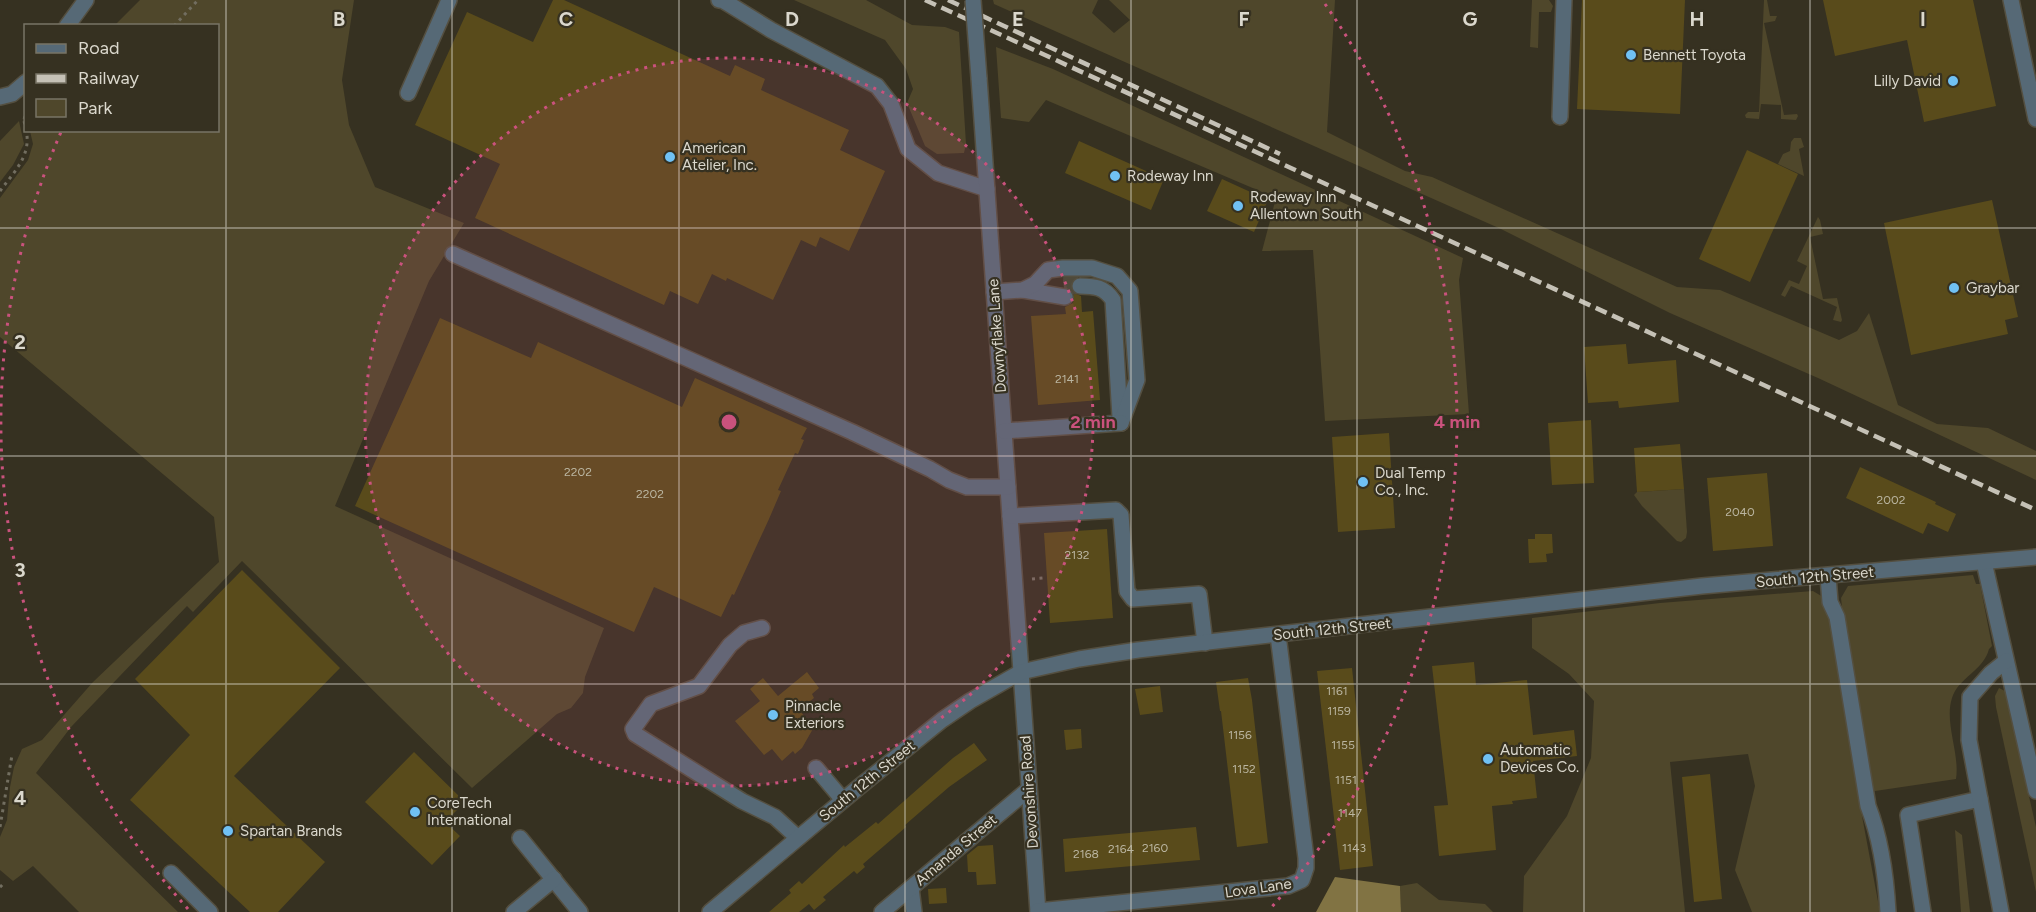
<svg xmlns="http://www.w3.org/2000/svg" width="2036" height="912" font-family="Figtree,sans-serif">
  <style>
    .green { fill: #4f472b }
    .water { fill: #817343 }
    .building { fill: #594b1b }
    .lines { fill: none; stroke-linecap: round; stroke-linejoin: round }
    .minor-tunnel { stroke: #4f4a3b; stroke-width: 15; stroke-dasharray: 15 8; stroke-linecap: butt }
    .minor-casing { stroke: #544f40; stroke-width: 18 }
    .path { stroke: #726e60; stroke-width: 3; stroke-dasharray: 3 4.5; stroke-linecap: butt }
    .minor { stroke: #566976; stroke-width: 15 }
    .rail { stroke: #c5c1b6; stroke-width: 4.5; stroke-dasharray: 12 6; stroke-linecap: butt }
    .minor-bridge-casing { stroke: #544f40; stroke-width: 18; stroke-linecap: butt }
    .minor-bridge { stroke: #566976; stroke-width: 15 }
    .grid { fill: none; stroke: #dbd8cd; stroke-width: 1.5; stroke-opacity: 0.55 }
    .ring { fill: none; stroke: #ca527d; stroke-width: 3; stroke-dasharray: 3 6 }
    .poi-dot { fill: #70c1f4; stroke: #363121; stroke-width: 2 }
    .labels { text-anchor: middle; stroke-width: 4.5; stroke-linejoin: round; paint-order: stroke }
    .number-label { font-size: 12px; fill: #bab5a0 }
    .poi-label { font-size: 15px; fill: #dbd8cd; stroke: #363121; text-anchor: start }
    .street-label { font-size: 15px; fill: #dbd8cd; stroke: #363121 }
    .grid-label { font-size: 20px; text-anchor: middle; font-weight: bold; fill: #dbd8cd; stroke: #363121; stroke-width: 4.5; stroke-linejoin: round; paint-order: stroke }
    .centre { fill: #ca527d; stroke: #363121; stroke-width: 3 }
    .ring-label { font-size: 18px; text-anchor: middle; font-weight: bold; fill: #ca527d; stroke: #363121; stroke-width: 4.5; stroke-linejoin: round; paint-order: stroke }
  </style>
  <rect width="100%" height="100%" fill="#363121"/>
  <g class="green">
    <polygon points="140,0 354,0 342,80 349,125 375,187 464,223 429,281 335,506 604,628 585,677 583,693 571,708 557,714 472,788 242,561 193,612 187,606 71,727 36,773 178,912 79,912 33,866 13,881 0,870 0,837 7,820 10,787 14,767 22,749 42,740 93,682 219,562 214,517 0,337 0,198 28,160 33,144 30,131 218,130 218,26 115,25"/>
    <polygon points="794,0 866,0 912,25 945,27 959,32 966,144 964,153 937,154 925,146 907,103 913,89 906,69 885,40"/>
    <polygon points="993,0 1098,0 1092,13 1114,33 1130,20 1109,0 1335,0 1327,132 1405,171 1432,177 1677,287 1720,290 1839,340 1857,331 1869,313 1898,405 1937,424 1988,428 2036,451 2036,480 1818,378 1670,313 1501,229 994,4"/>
    <polygon points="1532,0 1549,0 1553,6 1551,12 1539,12 1538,48 1530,47"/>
    <polygon points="1764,0 1767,0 1770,16 1777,16 1775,21 1764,23 1784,115 1797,114 1798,116 1796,120 1781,119 1781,105 1761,104 1759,119 1746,118 1745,115 1748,112 1759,112"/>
    <polygon points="996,47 1053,69 1463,258 1459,280 1469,414 1325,421 1313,250 1262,251 1276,198 1046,100 1029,122 1001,118"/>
    <polygon points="19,121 24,144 13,165 0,182 0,141"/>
    <polygon points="1794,138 1801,138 1804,147 1799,149 1804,176 1778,164 1783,154 1790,151 1791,142"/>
    <polygon points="1818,217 1820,220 1823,234 1810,237 1823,299 1837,298 1842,320 1841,322 1833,320 1837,307 1791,286 1785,297 1781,295 1789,280 1799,284 1807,266 1797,261"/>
    <polygon points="1684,489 1687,532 1686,538 1681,542 1677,541 1642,506 1634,495 1637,492"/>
    <path d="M1973 575 1976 584H1980L1992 646 1989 649C1984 670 1958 678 1952 698 1944 723 1960 753 1956 779L1875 791 1872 789 1845 635 1841 598 1848 586Z"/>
    <polygon points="1813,591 1823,597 1831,614 1862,816 1880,912 1752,912 1735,870 1755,786 1748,754 1670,762 1685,912 1523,912 1524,876 1567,816 1591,758 1594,701 1569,674 1532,648 1532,618 1660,603"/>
    <polygon points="1999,688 2005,691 2036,827 2036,892 1996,707 1995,696"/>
    <polygon points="1955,830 1962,835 1970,912 1961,912"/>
    <polygon points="1417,883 1439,900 1485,904 1493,912 1401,912 1400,886"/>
  </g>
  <polygon class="water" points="1335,877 1400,886 1401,912 1316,912"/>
  <g class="building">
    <polygon points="553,0 564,0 730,76 735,65 765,79 761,90 849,130 840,150 885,171 849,251 820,237 816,247 801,240 773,300 727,278 726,281 712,274 698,304 670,291 664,305 475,218 500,164 415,125 467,12 533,42"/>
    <polygon points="1582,0 1685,0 1680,114 1577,109"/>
    <polygon points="1823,0 1973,0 1996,106 1924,122 1907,40 1835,56"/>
    <polygon points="1079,141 1164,179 1151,210 1065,173"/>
    <polygon points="1747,150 1798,174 1750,282 1699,259"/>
    <polygon points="1222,179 1268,200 1254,232 1207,211"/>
    <polygon points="1992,200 2018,317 2005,320 2008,334 1911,355 1884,223"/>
    <polygon points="1074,293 1081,296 1082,312 1093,311 1100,400 1038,405 1031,316 1066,314 1065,307 1073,303"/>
    <polygon points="440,318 531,358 538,342 682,407 695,378 807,428 801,439 804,440 798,454 795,453 778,490 781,491 769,519 734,595 732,594 721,617 654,587 634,632 355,506"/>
    <polygon points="1626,344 1628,364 1676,360 1679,402 1619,408 1618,401 1588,403 1584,347"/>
    <polygon points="1591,420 1594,483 1552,485 1548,423"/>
    <polygon points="1389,433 1395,528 1338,532 1332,437"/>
    <polygon points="1680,444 1684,489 1637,492 1634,448"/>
    <polygon points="1860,467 1936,502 1935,504 1956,514 1948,532 1928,523 1923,534 1846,498"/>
    <polygon points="1767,473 1773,546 1713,551 1707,478"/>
    <polygon points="1107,529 1113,618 1050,623 1044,533"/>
    <polygon points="1535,534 1552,534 1553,553 1546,554 1547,562 1529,563 1528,539 1535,539"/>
    <polygon points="242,570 340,668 234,776 325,862 278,912 250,912 130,800 190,735 135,679"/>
    <polygon points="1474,662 1476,685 1527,680 1533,735 1574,730 1577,756 1533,761 1537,798 1512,801 1513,804 1492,806 1496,850 1439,856 1434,806 1448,805 1432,666"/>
    <polygon points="1352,668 1373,866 1340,870 1317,671"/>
    <polygon points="807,672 819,688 812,694 814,698 799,710 814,727 802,748 795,754 793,751 782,761 772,749 764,755 735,721 760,701 750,689 763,678 778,696"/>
    <polygon points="1248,678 1252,700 1268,843 1237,847 1221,711 1220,711 1216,682"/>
    <polygon points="1160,686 1163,712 1140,715 1135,689"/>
    <polygon points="1081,729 1082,748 1066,750 1064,730"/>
    <polygon points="974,743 987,760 949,787 905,825 906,827 863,864 865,867 857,874 854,871 823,897 826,900 814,910 809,904 799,912 769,912 791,893 789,890 799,881 802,884 844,845 845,847 876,822 878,824 953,758"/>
    <polygon points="414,752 465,802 445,822 460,836 432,865 365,802"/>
    <polygon points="1710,774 1722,899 1694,902 1682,777"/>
    <polygon points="1196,827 1200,860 1065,872 1063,839"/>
    <polygon points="993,845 996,884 977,885 976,872 968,872 967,855 978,846"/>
    <polygon points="946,888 947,903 929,904 928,889"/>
  </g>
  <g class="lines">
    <g class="minor-tunnel">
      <polyline points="1063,277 1080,275"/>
      <polyline points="1064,288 1080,286"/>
    </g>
    <g class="minor-casing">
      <g id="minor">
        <polyline points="719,0 724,1 771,30 877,86 891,104 908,149 938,173 987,189"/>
        <polyline points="2011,0 2036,119"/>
        <polyline points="67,26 86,0"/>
        <polyline points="979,78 1038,912"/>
        <polyline points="408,93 449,0"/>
        <polyline points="0,97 12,94 26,82"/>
        <polyline points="1560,117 1564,0"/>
        <polyline points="453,254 852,432 930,469 949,480 967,487 1008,487"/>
        <path d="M1080 286C1095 286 1104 287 1113 300L1120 417"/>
        <polyline points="1023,290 1065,297"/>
        <polyline points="994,292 1023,290 1035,284 1048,270 1063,268 1092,268 1117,276 1130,291 1137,380 1121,423"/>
        <polyline points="1004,431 1121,423"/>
        <polyline points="1010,516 1116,510 1121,515 1127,591 1133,599 1199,594 1205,643"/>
        <polyline points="1984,562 2036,791"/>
        <path d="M1828 576 1830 602 1837 617 1868 806C1881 839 1886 876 1888 912"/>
        <polyline points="762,628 744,633 730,645 699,686 651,704 633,729 635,734 742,801 775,817 798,838"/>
        <polyline points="816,768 843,800"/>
        <polyline points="520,838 580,912"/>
        <polyline points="171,873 210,912"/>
        <polyline points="911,888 914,912"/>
        <polyline points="1038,911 1288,886 1302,880 1306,868 1306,858 1278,635"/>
        <polyline points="514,912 554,879"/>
        <polyline points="710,912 859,787 942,720 970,701 1021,672 1079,659 1138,650 1702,586 2036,557"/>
        <polyline points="882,912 1029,789"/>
        <polyline points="1923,912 1908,815 1980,799"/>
        <polyline points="2001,912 1969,740 1970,697 1991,673 2006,661"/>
      </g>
    </g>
    <g class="path">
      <polyline points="174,26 198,0"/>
      <polyline points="26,118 23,117 26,129"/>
      <path d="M0 191C14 172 32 155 26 130"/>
      <polyline points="1032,579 1043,578"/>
      <polyline points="0,827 12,755"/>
      <polyline points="0,885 5,890"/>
    </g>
    <use href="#minor" class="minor"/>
    <g class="rail">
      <polyline points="925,0 2036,510"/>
      <polyline points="948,0 1280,154"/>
    </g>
    <g class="minor-bridge-casing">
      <polyline id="minor-bridge" points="973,0 979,78"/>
    </g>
    <use href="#minor-bridge" class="minor-bridge"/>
  </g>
  <path class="grid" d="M226 0V912M452 0V912M679 0V912M905 0V912M1131 0V912M1357 0V912M1584 0V912M1810 0V912M0 228H2036M0 456H2036M0 684H2036"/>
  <circle cx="729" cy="422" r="364" fill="#ca527d" fill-opacity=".12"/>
  <g class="ring">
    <circle cx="729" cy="422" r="364"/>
    <path d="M188 909A728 728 0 0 1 61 132M1325 4A728 728 0 0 1 1270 909"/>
  </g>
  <g class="poi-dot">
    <circle cx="1631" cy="55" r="6"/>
    <circle cx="1953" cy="81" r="6"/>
    <circle cx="670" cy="157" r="6"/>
    <circle cx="1115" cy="176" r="6"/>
    <circle cx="1238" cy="206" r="6"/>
    <circle cx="1954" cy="288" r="6"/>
    <circle cx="1363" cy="482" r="6"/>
    <circle cx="773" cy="715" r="6"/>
    <circle cx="1488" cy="759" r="6"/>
    <circle cx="415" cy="812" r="6"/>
    <circle cx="228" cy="831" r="6"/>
  </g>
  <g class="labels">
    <g class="number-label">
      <text x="1067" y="383">2141</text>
      <text x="578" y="476">2202</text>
      <text x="650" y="498">2202</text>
      <text x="1891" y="504">2002</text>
      <text x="1740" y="516">2040</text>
      <text x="1077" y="559">2132</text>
      <text x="1337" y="695">1161</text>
      <text x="1339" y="715">1159</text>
      <text x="1240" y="739">1156</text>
      <text x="1343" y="749">1155</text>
      <text x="1244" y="773">1152</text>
      <text x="1346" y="784">1151</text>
      <text x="1350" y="817">1147</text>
      <text x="1155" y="852">2160</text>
      <text x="1354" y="852">1143</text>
      <text x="1121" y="853">2164</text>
      <text x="1086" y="858">2168</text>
    </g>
    <g class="poi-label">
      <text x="1643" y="60">Bennett Toyota</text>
      <text x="1941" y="86" text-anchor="end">Lilly David</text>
      <text x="682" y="153">American<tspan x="682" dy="17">Atelier, Inc.</tspan></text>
      <text x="1127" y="181">Rodeway Inn</text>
      <text x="1250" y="202">Rodeway Inn<tspan x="1250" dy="17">Allentown South</tspan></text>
      <text x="1966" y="293">Graybar</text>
      <text x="1375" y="478">Dual Temp<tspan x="1375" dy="17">Co., Inc.</tspan></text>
      <text x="785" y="711">Pinnacle<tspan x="785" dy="17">Exteriors</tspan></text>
      <text x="1500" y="755">Automatic<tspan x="1500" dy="17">Devices Co.</tspan></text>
      <text x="427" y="808">CoreTech<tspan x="427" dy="17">International</tspan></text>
      <text x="240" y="836">Spartan Brands</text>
    </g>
    <g class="street-label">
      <text transform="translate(997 336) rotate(-94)" y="5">Downyflake Lane</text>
      <text transform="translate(1815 577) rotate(-5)" y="5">South 12th Street</text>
      <text transform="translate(1332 629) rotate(-6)" y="5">South 12th Street</text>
      <text transform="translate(867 781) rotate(-39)" y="5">South 12th Street</text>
      <text transform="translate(1029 792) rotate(-94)" y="5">Devonshire Road</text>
      <text transform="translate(956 850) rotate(-40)" y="5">Amanda Street</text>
      <text transform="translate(1258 888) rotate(-8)" y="5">Lova Lane</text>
    </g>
  </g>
  <g class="grid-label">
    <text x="339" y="26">B</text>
    <text x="566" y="26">C</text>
    <text x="792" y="26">D</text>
    <text x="1018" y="26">E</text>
    <text x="1244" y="26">F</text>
    <text x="1470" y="26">G</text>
    <text x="1697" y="26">H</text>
    <text x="1923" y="26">I</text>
    <text x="20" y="349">2</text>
    <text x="20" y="577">3</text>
    <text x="20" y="805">4</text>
  </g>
  <circle cx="729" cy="422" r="9" class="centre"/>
  <g class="ring-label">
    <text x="1093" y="428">2 min</text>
    <text x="1457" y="428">4 min</text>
  </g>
  <rect x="24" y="24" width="195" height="108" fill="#363121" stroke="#787466" stroke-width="1.5"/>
  <rect x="36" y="44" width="30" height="9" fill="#566976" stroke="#787466" stroke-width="1.5"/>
  <text x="78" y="54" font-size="18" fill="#dbd8cd">Road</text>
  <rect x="36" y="74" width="30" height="9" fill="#c5c1b6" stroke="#787466" stroke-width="1.5"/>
  <text x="78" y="84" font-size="18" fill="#dbd8cd">Railway</text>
  <rect x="36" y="99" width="30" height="18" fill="#4f472b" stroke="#787466" stroke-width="1.5"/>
  <text x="78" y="114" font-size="18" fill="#dbd8cd">Park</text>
</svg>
